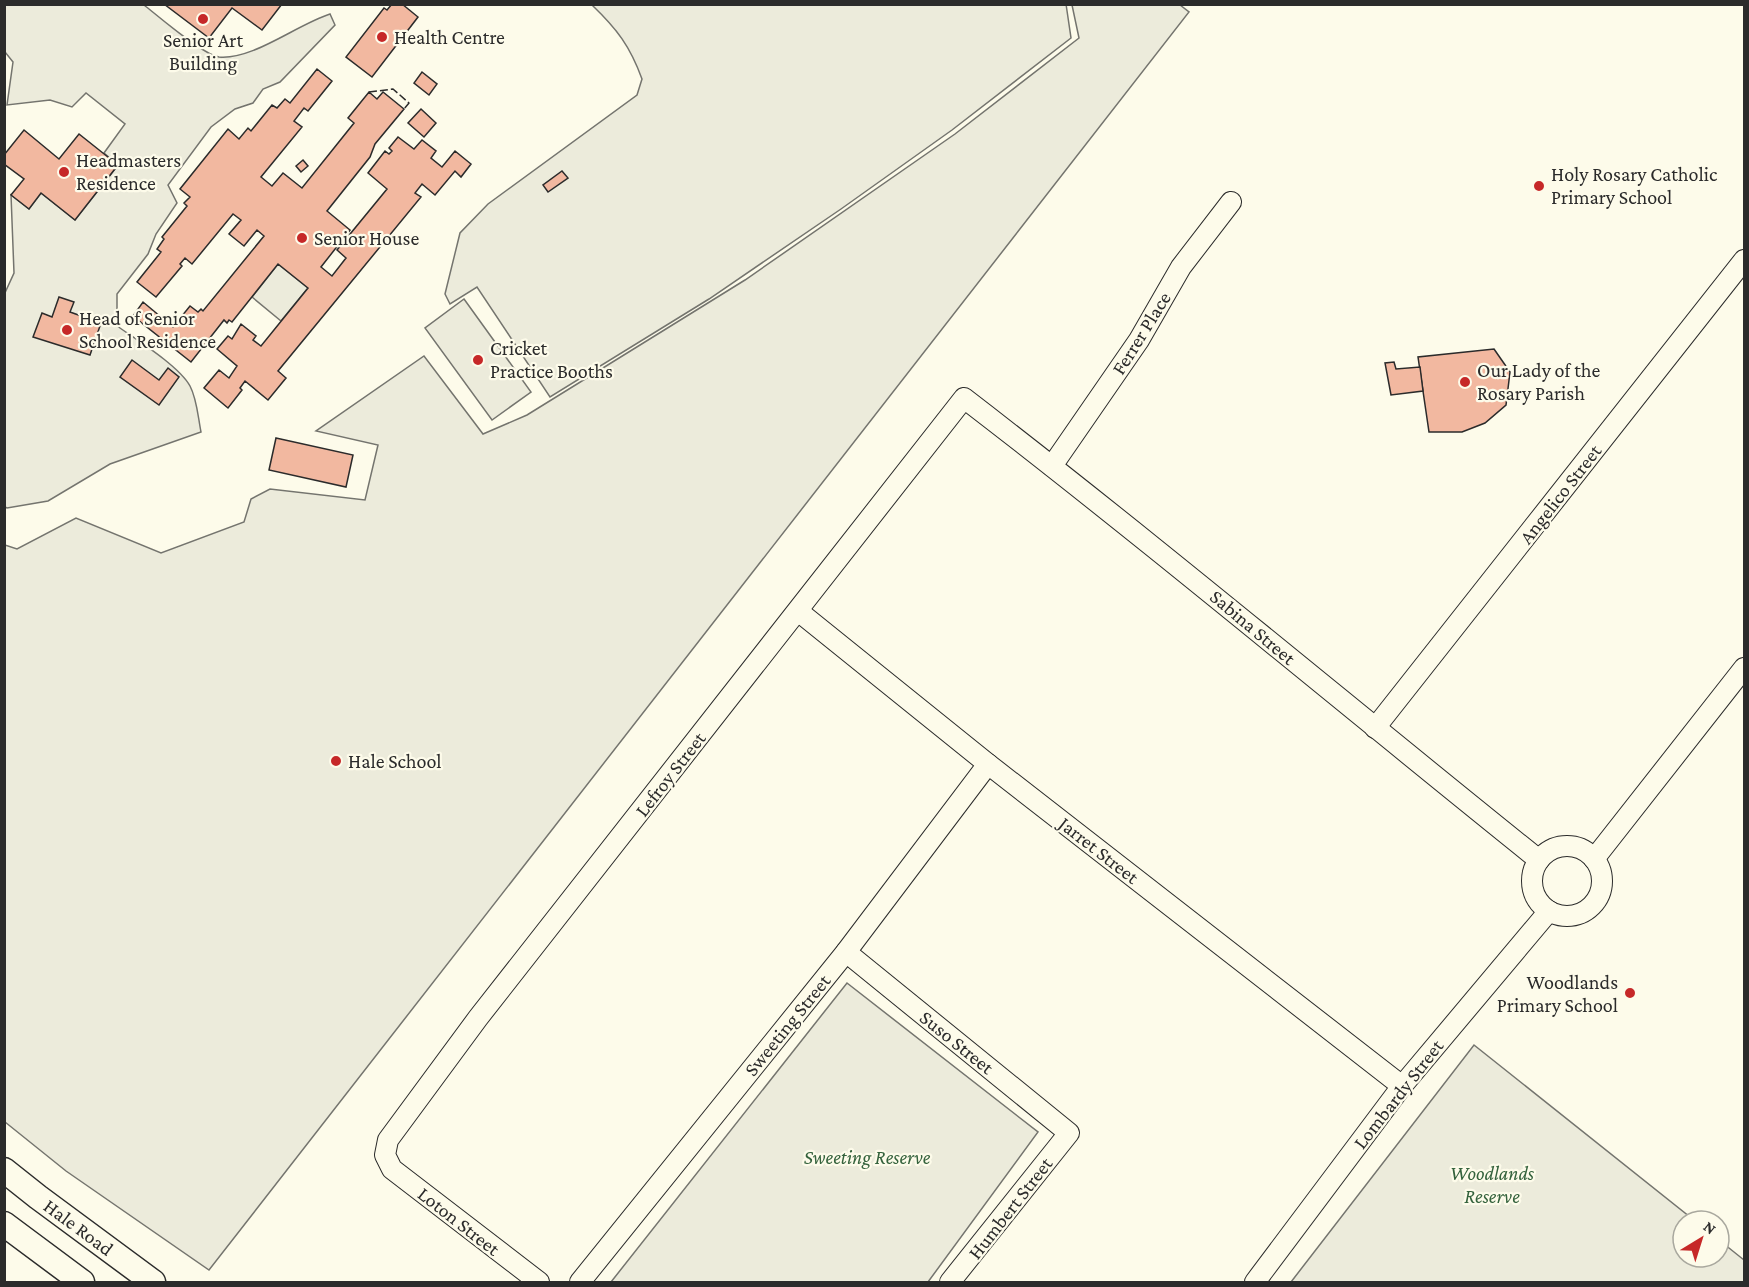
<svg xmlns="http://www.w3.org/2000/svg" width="1749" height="1287" font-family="'Crimson Pro',serif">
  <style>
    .green { fill: #ecebdb; stroke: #74746e; stroke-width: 1.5 }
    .building { fill: #f2b8a0; stroke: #2b2b2b; stroke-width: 1.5 }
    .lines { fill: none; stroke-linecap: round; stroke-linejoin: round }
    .minor-casing { stroke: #2b2b2b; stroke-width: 22 }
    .major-casing { stroke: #2b2b2b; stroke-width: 27 }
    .minor { stroke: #fdfbea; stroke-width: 20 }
    .major { stroke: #fdfbea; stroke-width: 24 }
    .fence { stroke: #2b2b2b; stroke-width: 1.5; stroke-dasharray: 8 3; stroke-linecap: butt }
    .poi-dot { fill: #c62828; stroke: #fdfbea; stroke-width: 2 }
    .labels { text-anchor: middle; stroke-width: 4.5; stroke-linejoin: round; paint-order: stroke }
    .poi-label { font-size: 20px; fill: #2b2b2b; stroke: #fdfbea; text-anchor: start }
    .street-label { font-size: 20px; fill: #2b2b2b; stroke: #fdfbea }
    .park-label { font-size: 20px; font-style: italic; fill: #34623c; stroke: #fdfbea }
  </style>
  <rect width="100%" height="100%" fill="#fdfbea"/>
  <g class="green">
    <path d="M1066 4 1071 38 952 130 841 209 709 299 550 397 477 287 450 304 445 294 460 233 488 204 637 95 642 79C630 46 617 29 592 5Z"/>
    <path d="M5 5H144C158 16 203 55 219 57 253 60 296 25 330 14L335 25 280 82 263 89 253 103 235 109 211 127 168 185 177 203 156 234 148 254 117 294V326C137 340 179 366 190 386 197 399 198 417 201 432L110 464 48 501 7 508 5 507 4 295 14 273 11 195 29 209 41 193 75 220 118 165 104 153 125 124 86 93 72 107 50 100 7 105 13 62 5 52Z"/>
    <polygon points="1072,5 1180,5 1189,12 209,1270 66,1171 5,1122 5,545 17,549 76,518 161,553 244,522 251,499 270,489 365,500 378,445 316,431 424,356 483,434 527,415 745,280 955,134 1079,38"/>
    <polygon points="278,264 308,288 281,321 252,297"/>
    <polygon points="464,299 531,392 492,420 425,328"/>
    <polygon points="847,983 1038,1132 928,1282 611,1282"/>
    <polygon points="1474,1045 1695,1221 1683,1221 1683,1257 1719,1257 1719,1240 1744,1260 1744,1282 1291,1282"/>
  </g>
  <g class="building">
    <polygon points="164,4 282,4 262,30 232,8 209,38"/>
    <polygon points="392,4 402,4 418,17 372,77 346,57 384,8 387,10"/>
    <polygon points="317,69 332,81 308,111 304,108 294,121 302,127 261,177 272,186 283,173 302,188 354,123 348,118 369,92 377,99 383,92 404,109 375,144 370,157 327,211 350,230 321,267 332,276 346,258 337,250 387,189 368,173 385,151 389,154 392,151 389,148 398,137 414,149 422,140 436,151 431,158 442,167 455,151 471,164 461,177 455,171 435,195 422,184 415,193 421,197 278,371 286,378 268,400 245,381 240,388 242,390 228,408 204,388 219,370 229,378 237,366 217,349 228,336 232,339 241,324 256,336 253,340 261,346 308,288 278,264 232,322 229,320 227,323 224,320 191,362 133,316 143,302 173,327 190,306 198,312 201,309 203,311 264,236 257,230 244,246 229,234 241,220 233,214 192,264 185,258 180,264 182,266 156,297 137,282 161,252 157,249 164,239 162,237 187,206 184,203 190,197 180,189 228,129 239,139 248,128 251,131 272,105 277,108 285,99 290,103"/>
    <polygon points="422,72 437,84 429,95 414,83"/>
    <polygon points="421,109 436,123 424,137 408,123"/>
    <polygon points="24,130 59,159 79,134 118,165 75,220 41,193 29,209 11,195 24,179 4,164 4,155"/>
    <polygon points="303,160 308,166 301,172 296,166"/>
    <polygon points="562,171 568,178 548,192 543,185"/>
    <polygon points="59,297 74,302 70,312 101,323 90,355 33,337 42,313 52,317"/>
    <polygon points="1494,349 1510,372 1506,405 1485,423 1462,432 1429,432 1418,357"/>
    <polygon points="132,360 159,380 168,368 179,377 159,405 120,377"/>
    <polygon points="1394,362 1396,369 1420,367 1423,391 1391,395 1385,363"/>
    <polygon points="276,438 353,455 346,487 269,470"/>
  </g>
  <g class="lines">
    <g class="minor-casing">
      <g id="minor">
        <polyline points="1052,466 1139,340 1181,267 1231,202"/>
        <polyline points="798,611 988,764 1402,1086"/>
        <polyline points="1375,728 1744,260"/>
        <circle cx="1567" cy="881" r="35"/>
        <polyline points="1594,859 1744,668"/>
        <polyline points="846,952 1069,1133 950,1282"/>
        <path d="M539 1282 392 1169 385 1155 388 1140 478 1018 964 398C1159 548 1347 706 1539 860"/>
        <polyline points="580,1282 846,952 988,764"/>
        <polyline points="1255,1282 1402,1086 1549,911"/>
      </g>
    </g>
    <g class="major-casing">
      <g id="major">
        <path id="s1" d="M4 1170 38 1197 153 1282"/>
        <polyline points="4,1224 82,1282"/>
      </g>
    </g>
    <use href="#minor" class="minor"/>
    <use href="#major" class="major"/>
    <polyline class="fence" points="369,92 393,89 409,103 404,109"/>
  </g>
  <g class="poi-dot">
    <circle cx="203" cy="19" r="6"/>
    <circle cx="382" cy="37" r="6"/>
    <circle cx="64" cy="172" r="6"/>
    <circle cx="1539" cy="186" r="6"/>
    <circle cx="302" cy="238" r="6"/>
    <circle cx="67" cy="330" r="6"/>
    <circle cx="478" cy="360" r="6"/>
    <circle cx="1465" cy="382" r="6"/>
    <circle cx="336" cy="761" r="6"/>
    <circle cx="1630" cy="993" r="6"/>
  </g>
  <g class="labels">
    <g class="poi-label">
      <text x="394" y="44">Health Centre</text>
      <text x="203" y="47" text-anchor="middle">Senior Art<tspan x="203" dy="23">Building</tspan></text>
      <text x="76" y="167">Headmasters<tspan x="76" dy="23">Residence</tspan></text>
      <text x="1551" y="181">Holy Rosary Catholic<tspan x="1551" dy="23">Primary School</tspan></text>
      <text x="314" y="245">Senior House</text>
      <text x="79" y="325">Head of Senior<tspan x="79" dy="23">School Residence</tspan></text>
      <text x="490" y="355">Cricket<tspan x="490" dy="23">Practice Booths</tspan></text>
      <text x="1477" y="377">Our Lady of the<tspan x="1477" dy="23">Rosary Parish</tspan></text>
      <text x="348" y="768">Hale School</text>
      <text x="1618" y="989" text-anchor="end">Woodlands<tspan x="1618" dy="23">Primary School</tspan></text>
    </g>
    <g class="street-label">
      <text transform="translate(1141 333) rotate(-58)" y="7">Ferrer Place</text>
      <text transform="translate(1560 494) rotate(-52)" y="7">Angelico Street</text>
      <text transform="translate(1253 627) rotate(40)" y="7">Sabina Street</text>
      <text transform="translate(670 774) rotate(-52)" y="7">Lefroy Street</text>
      <text transform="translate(1099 850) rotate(38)" y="7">Jarret Street</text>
      <text transform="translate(787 1025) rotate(-51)" y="7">Sweeting Street</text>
      <text transform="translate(957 1042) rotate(39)" y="7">Suso Street</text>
      <text transform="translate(1398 1094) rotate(-52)" y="7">Lombardy Street</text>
      <text transform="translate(1010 1208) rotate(-52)" y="7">Humbert Street</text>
      <text transform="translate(459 1221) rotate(38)" y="7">Loton Street</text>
      <text dy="7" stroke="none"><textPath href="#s1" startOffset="94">Hale Road</textPath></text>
    </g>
    <g class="park-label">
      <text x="867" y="1164">Sweeting Reserve</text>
      <text x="1492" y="1180">Woodlands<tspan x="1492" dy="23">Reserve</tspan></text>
    </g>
  </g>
  <rect width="1749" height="1287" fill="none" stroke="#2b2b2b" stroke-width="12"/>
  <g transform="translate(1701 1239) rotate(38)"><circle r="28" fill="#fdfbea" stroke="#a9a89e" stroke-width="1.5"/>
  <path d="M0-4.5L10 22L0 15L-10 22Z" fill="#c62828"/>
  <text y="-9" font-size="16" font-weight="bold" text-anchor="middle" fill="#2b2b2b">N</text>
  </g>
</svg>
